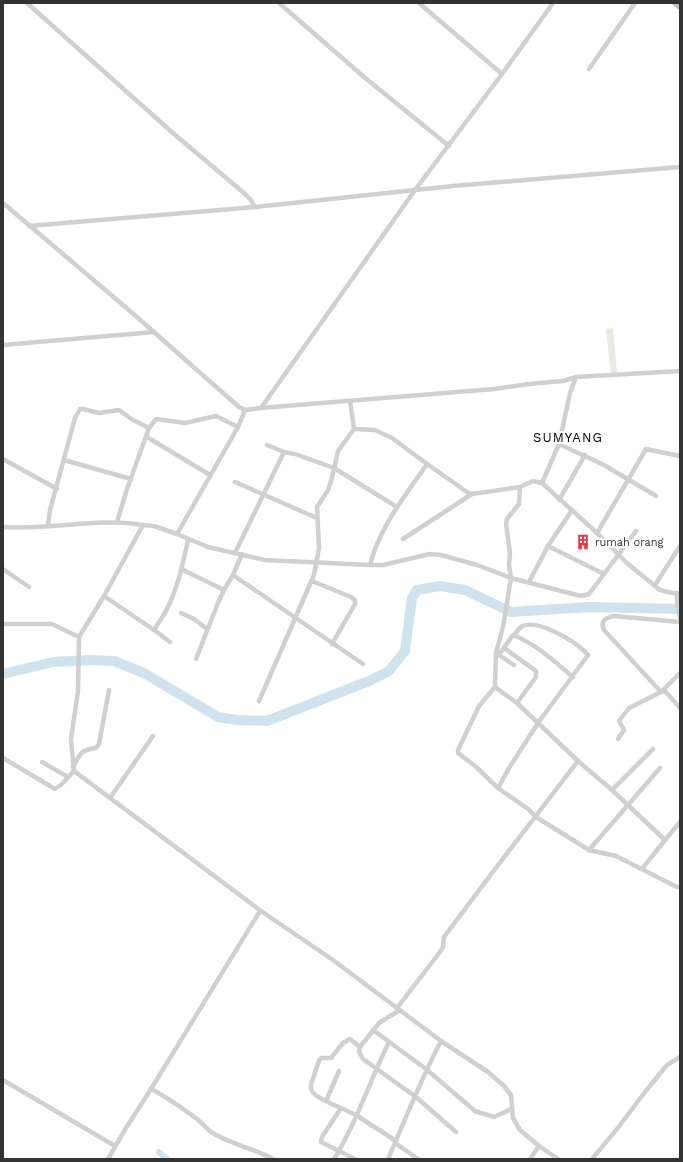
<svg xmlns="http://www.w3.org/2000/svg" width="683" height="1162" font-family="'Work Sans',sans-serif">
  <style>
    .green { fill: #e6ecdf }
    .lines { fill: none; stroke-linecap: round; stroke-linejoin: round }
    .canal { stroke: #cfe2ee; stroke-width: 6 }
    .river { stroke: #cfe2ee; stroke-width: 10 }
    .street { stroke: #d0d0d0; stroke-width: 4.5 }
    .secondary { stroke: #bdbdbd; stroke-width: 6 }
    .labels { text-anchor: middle; stroke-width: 4; stroke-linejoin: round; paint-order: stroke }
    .poi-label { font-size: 11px; fill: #333; stroke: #fff; text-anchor: start }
    .quarter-label { font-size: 13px; letter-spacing: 1px; fill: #000; stroke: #fff }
  </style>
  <rect width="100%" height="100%" fill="#fff"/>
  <polygon class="green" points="613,328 617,373 611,374 606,329"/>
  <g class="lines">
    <polyline class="canal" points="159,1152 167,1159"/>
    <polyline class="river" points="3,674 53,662 90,660 114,661 144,673 218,717 237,720 267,721 369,681 389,671 405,651 412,598 417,590 440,586 465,590 511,612 590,607 680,609"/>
    <g class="street">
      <polyline points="27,3 174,134 244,193 251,200 255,207"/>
      <polyline points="279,3 364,77 449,146"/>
      <polyline points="419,3 502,74 553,3"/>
      <polyline points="589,69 635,3"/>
      <polyline points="3,203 130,311 239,407 245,410 261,408 415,190 502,74"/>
      <polyline points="29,226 255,207 453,186 680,167"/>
      <polyline points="3,345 154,332"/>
      <polyline points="261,408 494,389 529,384 563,381 576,377 680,371"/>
      <polyline points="354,429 375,430 392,438 427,464 467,492 472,494 520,487 533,481 542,483 597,533 628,564 660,590 672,593 680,594"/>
      <polyline points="147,437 210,475"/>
      <polyline points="559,444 570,393 576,377"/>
      <polyline points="267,445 284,452 295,454 334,468 397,507"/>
      <polyline points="3,459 57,489"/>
      <polyline points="64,460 131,479"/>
      <polyline points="235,482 317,518"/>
      <polyline points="542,483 559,444 604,465 656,496"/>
      <polyline points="520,487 519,504 507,519 506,524 510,553 509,565 511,578 581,596 589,594 604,574"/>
      <polyline points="559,500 585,455"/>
      <polyline points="572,510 548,546 604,574 636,531"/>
      <polyline points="117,522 127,489 149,428 156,419 185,423 216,416 238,427"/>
      <polyline points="48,526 50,510 75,418 80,409 83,409 99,413 119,410 133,420 149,428"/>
      <path d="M3 527C50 531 96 517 143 525"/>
      <polyline points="597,533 646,449 680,456"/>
      <polyline points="177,534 208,547 265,560 370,565 383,565 430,554 441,555 477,565 511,578 503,627 496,653 495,687 479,706 458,750 458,753 475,766 498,788 528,809 536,817 589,850 616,856 677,887 680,887"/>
      <polyline points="403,539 472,494"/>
      <polyline points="235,553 284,452"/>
      <path d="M370 565C379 528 405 496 427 464"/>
      <polyline points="3,569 29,587"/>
      <polyline points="181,569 224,590"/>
      <polyline points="233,575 363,664"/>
      <polyline points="312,581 351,597 355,600 355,604 332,644"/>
      <polyline points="529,582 548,546"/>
      <polyline points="655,585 680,546"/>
      <polyline points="677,593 677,601 680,618"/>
      <path d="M104 596 154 630C158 623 163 617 167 609 178 587 183 563 188 540"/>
      <polyline points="181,613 194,619 207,629"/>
      <path d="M680 622 614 616C605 618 600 621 604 630L661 692 665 691 680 708"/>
      <polyline points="3,624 52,624 79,637 104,596 143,525 154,526 177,534 238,427 245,410"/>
      <polyline points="154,630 170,642"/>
      <polyline points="79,637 78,691 71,739 74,771 261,911 333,960 441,1041 488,1072 504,1086 511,1095 513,1118 520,1130 539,1146 558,1159"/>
      <polyline points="504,648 536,671 536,677 517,703"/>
      <path d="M497 652H501L513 635C536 644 554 661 573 677"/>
      <polyline points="496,653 514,665"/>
      <polyline points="196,659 218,603 224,590 233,575 242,554"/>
      <polyline points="495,687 517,703 578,761 612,790 665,840 642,869"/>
      <polyline points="259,701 314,575 319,548 317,507 328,490 332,478 338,451 354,429 350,401"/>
      <polyline points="618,739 624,730 619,721 629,708 661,692 680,673"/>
      <polyline points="3,758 55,789 61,785 74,771"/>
      <polyline points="42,762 68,777"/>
      <path d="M73 767C80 754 80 750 96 748L99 744 109 690"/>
      <path d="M498 788 509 768 538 723 588 655C577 642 539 619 523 626 519 627 517 632 514 635"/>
      <polyline points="612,790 653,749"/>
      <polyline points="110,798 153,736"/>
      <polyline points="665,840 680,822"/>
      <polyline points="589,850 660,768"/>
      <polyline points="397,1008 440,952 443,947 444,937 492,873 578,761"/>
      <polyline points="373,1030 426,1069 475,1111 494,1117 511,1109"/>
      <polyline points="360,1047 359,1052 363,1059 416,1097 456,1132"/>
      <polyline points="3,1080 115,1146"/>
      <path d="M151 1089C167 1097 182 1108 197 1119 202 1123 206 1128 211 1132 230 1144 253 1148 273 1159"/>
      <polyline points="326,1101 339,1071"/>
      <polyline points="341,1108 356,1115 396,1141"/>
      <polyline points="395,1143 418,1159"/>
      <polyline points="108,1159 126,1128 151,1089 260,911"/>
      <path d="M334 1159C357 1122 370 1080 389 1042"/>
      <path d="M355 1159 321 1142 322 1137 341 1108C334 1105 311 1096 311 1088 310 1084 313 1079 314 1076 316 1070 317 1063 321 1058H331L343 1043 350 1039 360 1047 379 1023 400 1010"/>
      <path d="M388 1159C405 1120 421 1079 441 1041"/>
      <polyline points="530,1159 539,1146"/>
      <polyline points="592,1159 617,1129 645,1092 667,1065 680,1057"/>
    </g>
    <polyline class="secondary" points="675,3 680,7"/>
  </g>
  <defs>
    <g id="building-bare" transform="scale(1.2)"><path d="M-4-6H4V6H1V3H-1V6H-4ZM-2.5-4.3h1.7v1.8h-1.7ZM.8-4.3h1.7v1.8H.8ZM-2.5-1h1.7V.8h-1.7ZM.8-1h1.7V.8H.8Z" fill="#e63946" stroke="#fff" stroke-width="2.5" paint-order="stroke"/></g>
  </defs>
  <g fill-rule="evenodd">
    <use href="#building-bare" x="583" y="542"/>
  </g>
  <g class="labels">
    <g class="poi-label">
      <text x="595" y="546">rumah orang</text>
    </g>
    <g class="quarter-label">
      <text x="568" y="442">SUMYANG</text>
    </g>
  </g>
  <rect width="683" height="1162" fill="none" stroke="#333333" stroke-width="8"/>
</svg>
